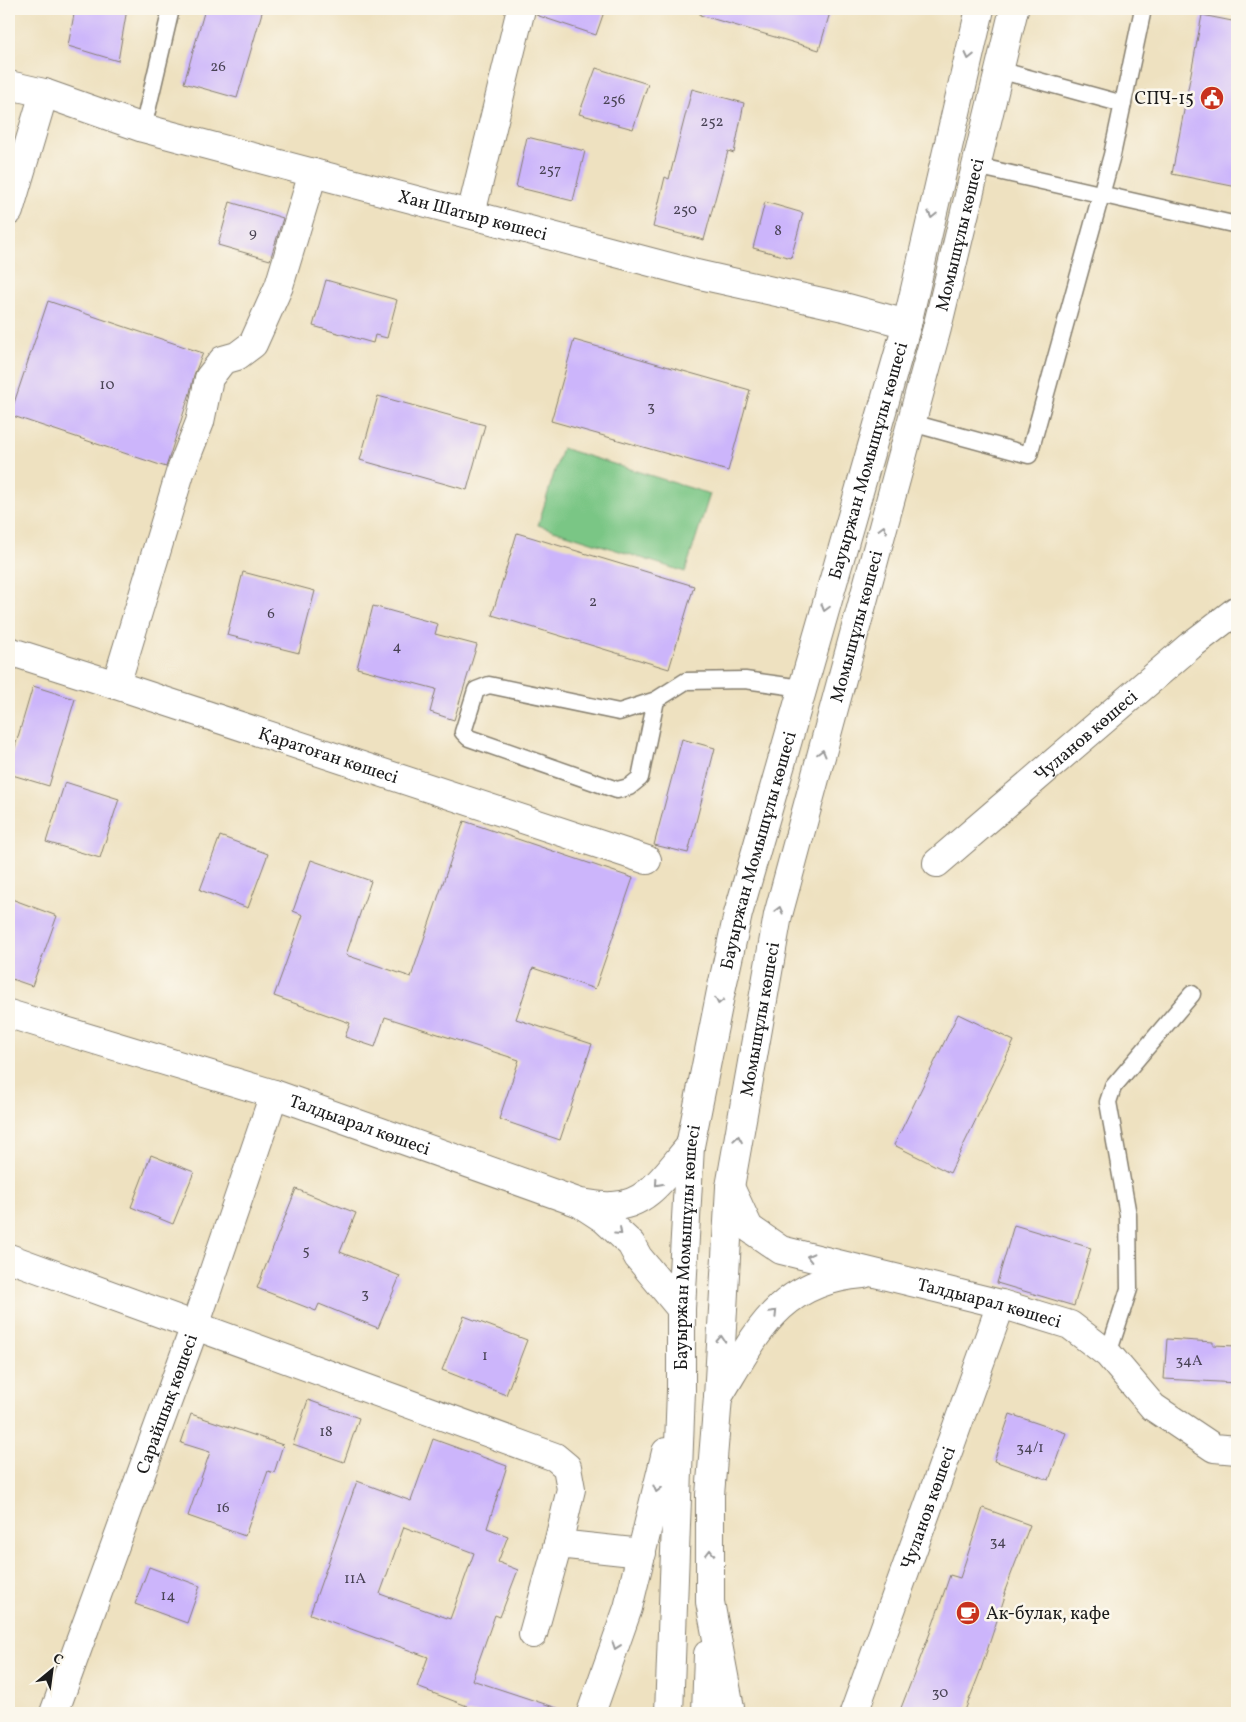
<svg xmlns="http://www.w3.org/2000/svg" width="1246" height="1722" font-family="Vollkorn,serif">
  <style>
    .green { fill: #7ac685; stroke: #4b7150 }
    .building { fill: #ccb5fb; fill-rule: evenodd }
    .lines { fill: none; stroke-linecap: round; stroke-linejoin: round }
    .lane-casing { stroke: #857e6e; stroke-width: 19 }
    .street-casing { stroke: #857e6e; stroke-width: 30 }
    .primary-casing { stroke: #857e6e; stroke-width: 30 }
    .lane { stroke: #fff; stroke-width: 16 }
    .street { stroke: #fff; stroke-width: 28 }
    .primary { stroke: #fff; stroke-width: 28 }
    .oneway { stroke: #999 }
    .labels { text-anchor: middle; stroke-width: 5; stroke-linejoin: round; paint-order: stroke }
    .number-label { font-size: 15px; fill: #484254 }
    .poi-label { font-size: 18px; fill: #1c1c1c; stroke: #fbf7ec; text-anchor: end }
    .street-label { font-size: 18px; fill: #1c1c1c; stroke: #fbf7ec }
  </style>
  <rect width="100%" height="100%" fill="#fbf7ec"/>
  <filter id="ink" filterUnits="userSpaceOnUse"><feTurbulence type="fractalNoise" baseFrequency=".02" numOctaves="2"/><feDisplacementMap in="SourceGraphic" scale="10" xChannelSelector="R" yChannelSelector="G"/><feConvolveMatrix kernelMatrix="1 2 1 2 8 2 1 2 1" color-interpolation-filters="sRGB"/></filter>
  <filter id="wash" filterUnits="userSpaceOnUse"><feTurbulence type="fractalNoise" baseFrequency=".0096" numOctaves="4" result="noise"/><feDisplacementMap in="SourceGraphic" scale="20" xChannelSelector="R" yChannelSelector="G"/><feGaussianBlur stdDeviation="1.12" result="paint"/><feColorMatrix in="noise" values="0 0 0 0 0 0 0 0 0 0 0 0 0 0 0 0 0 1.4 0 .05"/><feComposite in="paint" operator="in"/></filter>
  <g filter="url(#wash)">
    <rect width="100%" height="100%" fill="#eee1c0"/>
    <polygon class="green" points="562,448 710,494 685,572 538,525"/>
    <g id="blocks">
      <g class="building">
        <polygon points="75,9 127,9 118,61 68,46"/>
        <polygon points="205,9 263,9 237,98 184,83"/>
        <polygon points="536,9 605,9 596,35 536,15"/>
        <polygon points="701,9 831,9 819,50 700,15"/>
        <polygon points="1202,15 1237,22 1237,187 1172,174"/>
        <polygon points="596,68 648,84 633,129 579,114"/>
        <polygon points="692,89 744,103 734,153 728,151 704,240 653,227 665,177 669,179"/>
        <polygon points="527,137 585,151 573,201 516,187"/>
        <polygon points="230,202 283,218 270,260 218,245"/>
        <polygon points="765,202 803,213 791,258 753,248"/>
        <polygon points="326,280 397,300 387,338 375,335 373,343 313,326"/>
        <polygon points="48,301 203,353 194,375 190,393 166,467 10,415"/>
        <polygon points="574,340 750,390 728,471 551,421"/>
        <polygon points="378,396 485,425 467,490 360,460"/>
        <polygon points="517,533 694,586 669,669 492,615"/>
        <polygon points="243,572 315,591 299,653 227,635"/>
        <polygon points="373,606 438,624 435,634 477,645 454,720 430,712 436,689 357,668"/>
        <polygon points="33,686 75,699 49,786 9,774 9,767"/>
        <polygon points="682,739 715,748 688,853 654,845"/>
        <polygon points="65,782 119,799 100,858 46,842"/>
        <polygon points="464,821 633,878 595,989 533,968 516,1019 592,1044 560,1140 499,1119 519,1060 385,1017 375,1047 345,1037 350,1023 274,996 303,915 293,911 311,860 371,881 346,955 411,977"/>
        <polygon points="220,836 268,854 248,908 200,890"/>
        <polygon points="9,898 57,916 32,986 9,978"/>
        <polygon points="958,1014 1014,1041 950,1173 894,1145"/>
        <polygon points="151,1155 194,1172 173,1224 131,1207"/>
        <polygon points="296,1189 356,1213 340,1252 400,1276 378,1328 319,1304 316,1311 257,1288"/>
        <polygon points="1014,1225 1091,1248 1074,1306 997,1283"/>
        <polygon points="464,1316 527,1340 506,1395 442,1370"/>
        <polygon points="1167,1339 1213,1342 1213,1345 1237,1346 1237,1383 1164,1379"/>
        <polygon points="308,1400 359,1418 344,1462 293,1444"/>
        <polygon points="191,1414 283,1445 274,1473 268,1471 245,1536 188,1516 210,1452 181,1443"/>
        <polygon points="1010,1414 1066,1433 1049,1480 994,1461"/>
        <path d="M433 1439 507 1466 487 1528 508 1536 498 1562 518 1570 500 1617 495 1615 472 1680 560 1709 559 1713H464L467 1706 417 1687 428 1657 310 1614 357 1481 411 1501ZM404 1527 474 1553 450 1619 380 1594Z"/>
        <polygon points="983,1508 1030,1525 1004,1593 1006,1593 980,1672 964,1713 899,1713 930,1633 950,1575 960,1578"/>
        <polygon points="149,1567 200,1586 187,1623 135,1604"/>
      </g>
    </g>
  </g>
  <g filter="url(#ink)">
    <use href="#blocks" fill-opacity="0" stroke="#857e6e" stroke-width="1"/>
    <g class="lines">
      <g class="lane-casing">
        <g id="lane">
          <polyline points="999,70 1123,104"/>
          <polyline points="143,128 171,9"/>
          <polyline points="976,166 1237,225"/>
          <polyline points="912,423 1029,455 1112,155 1143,9"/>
          <polyline points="656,700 640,778 629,787 617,790 469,738 463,732 476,690 489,685 619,712 656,700 686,681 745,680 802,688"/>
          <polyline points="1108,1354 1129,1289 1128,1215 1108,1102 1113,1087 1192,994"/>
        </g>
      </g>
      <g class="street-casing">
        <g id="street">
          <path id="s1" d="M9 85 44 93 143 128 696 274 844 307 907 324"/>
          <polyline points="9,211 44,93"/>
          <polyline points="471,214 521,9"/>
          <path id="s2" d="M9 651 116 685 647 860"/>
          <polyline points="116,685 180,473 200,422 209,378 223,360 237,356 253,344 279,286 313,173"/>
          <path id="s3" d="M937 863 1190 646 1237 610"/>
          <path id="s4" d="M9 1014 274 1094 580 1203C590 1204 601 1207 612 1206 648 1206 668 1171 690 1146"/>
          <path id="s5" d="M730 1187 749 1228 781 1250 1001 1304 1070 1325 1108 1354 1153 1407 1214 1448 1237 1450"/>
          <polyline points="581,1204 604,1219 631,1244 638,1257 681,1309"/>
          <polyline points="9,1258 555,1457 567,1467 571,1489 558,1544 642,1553"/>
          <path d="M718 1397C758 1332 778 1281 863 1274"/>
          <polyline points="533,1634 558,1544"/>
          <path id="s6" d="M54 1713 195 1326 274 1094"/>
          <path id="s7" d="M854 1713 1001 1304"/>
        </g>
      </g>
      <g class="primary-casing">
        <g id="primary">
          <polyline points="591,1713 628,1608 666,1452"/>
          <path id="s8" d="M669 1713 681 1390V1309L690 1146 721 991 738 914 907 324 980 9"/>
          <polyline points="706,1713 708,1654"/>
          <path id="s9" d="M731 1713 710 1602V1495L718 1397 730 1187 778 915 937 328 1014 9"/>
        </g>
      </g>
      <use href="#lane" class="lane"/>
      <use href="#street" class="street"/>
      <use href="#primary" class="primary"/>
    </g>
    <defs><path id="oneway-chevron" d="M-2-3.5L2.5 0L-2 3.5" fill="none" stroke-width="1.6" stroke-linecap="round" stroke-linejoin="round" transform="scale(1.25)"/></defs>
    <g class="oneway">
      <use href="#oneway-chevron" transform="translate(969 56) rotate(103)"/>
      <use href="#oneway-chevron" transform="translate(932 215) rotate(103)"/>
      <use href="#oneway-chevron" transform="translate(883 529) rotate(-75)"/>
      <use href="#oneway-chevron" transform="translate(825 608) rotate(106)"/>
      <use href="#oneway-chevron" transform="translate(822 753) rotate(-75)"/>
      <use href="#oneway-chevron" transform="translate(779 910) rotate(-76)"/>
      <use href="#oneway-chevron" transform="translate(719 1001) rotate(101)"/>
      <use href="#oneway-chevron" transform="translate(738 1139) rotate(-80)"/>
      <use href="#oneway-chevron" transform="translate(658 1183) rotate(132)"/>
      <use href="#oneway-chevron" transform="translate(619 1232) rotate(42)"/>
      <use href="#oneway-chevron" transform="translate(810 1257) rotate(-166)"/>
      <use href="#oneway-chevron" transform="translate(774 1313) rotate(-46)"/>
      <use href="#oneway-chevron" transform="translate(721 1339) rotate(-87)"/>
      <use href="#oneway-chevron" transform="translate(657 1489) rotate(104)"/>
      <use href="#oneway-chevron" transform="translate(710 1553) rotate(-90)"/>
      <use href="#oneway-chevron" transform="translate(616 1646) rotate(109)"/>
    </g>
  </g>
  <defs>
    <g id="civic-disc" transform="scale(1.25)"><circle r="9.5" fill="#c8321e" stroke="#fbf7ec"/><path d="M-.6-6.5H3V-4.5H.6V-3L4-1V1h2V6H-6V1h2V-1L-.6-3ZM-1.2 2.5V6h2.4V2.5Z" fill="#fff"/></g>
    <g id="cafe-disc" transform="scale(1.25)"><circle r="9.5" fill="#c8321e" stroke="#fbf7ec"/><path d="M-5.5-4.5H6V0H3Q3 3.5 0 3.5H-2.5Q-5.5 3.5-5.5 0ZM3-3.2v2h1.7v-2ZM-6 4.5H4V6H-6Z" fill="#fff"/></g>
  </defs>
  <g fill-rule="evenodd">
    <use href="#civic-disc" x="1212" y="98"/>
    <use href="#cafe-disc" x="968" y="1613"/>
  </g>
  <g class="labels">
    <g class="number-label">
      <text x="218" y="71">26</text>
      <text x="614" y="104">256</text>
      <text x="712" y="126">252</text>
      <text x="550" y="174">257</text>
      <text x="685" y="214">250</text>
      <text x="778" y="235">8</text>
      <text x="253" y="237">9</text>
      <text x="107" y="389">10</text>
      <text x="651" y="411">3</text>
      <text x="593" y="606">2</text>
      <text x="271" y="618">6</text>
      <text x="397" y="651">4</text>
      <text x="306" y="1255">5</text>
      <text x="365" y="1298">3</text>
      <text x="485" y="1360">1</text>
      <text x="1189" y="1365">34А</text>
      <text x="326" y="1436">18</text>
      <text x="1030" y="1452">34/1</text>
      <text x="223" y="1512">16</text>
      <text x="998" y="1546">34</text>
      <text x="355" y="1583">11А</text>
      <text x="168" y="1600">14</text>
      <text x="940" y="1697">30</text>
    </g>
    <g class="poi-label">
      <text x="1194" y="104">СПЧ-15</text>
      <text x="986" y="1619" text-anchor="start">Ак-булак, кафе</text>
    </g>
    <g class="street-label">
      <text dy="6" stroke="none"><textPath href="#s1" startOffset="482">Хан Шатыр көшесі</textPath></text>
      <text dy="6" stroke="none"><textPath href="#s9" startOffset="1509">Момышұлы көшесі</textPath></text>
      <text dy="6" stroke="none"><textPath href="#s8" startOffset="1276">Бауыржан Момышұлы көшесі</textPath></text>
      <text dy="6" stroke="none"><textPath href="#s9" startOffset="1104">Момышұлы көшесі</textPath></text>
      <text dy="6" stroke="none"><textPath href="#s3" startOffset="196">Чуланов көшесі</textPath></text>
      <text dy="6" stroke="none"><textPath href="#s2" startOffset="336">Қаратоған көшесі</textPath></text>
      <text dy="6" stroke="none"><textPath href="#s8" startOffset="871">Бауыржан Момышұлы көшесі</textPath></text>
      <text dy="6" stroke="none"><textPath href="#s9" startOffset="699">Момышұлы көшесі</textPath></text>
      <text dy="6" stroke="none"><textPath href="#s4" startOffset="368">Талдыарал көшесі</textPath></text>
      <text dy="6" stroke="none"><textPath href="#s8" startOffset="466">Бауыржан Момышұлы көшесі</textPath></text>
      <text dy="6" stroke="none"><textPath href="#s5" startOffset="299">Талдыарал көшесі</textPath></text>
      <text dy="6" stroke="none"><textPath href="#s6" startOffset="329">Сарайшық көшесі</textPath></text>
      <text dy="6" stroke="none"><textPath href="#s7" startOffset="218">Чуланов көшесі</textPath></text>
    </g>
  </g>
  <rect width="1246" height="1722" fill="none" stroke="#fbf7ec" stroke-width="30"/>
  <g transform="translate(52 1670) rotate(29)" stroke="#fbf7ec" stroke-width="4" paint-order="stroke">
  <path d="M0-4L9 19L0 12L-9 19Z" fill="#1c1c1c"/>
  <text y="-8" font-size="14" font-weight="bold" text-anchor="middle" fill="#1c1c1c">С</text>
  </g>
</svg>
